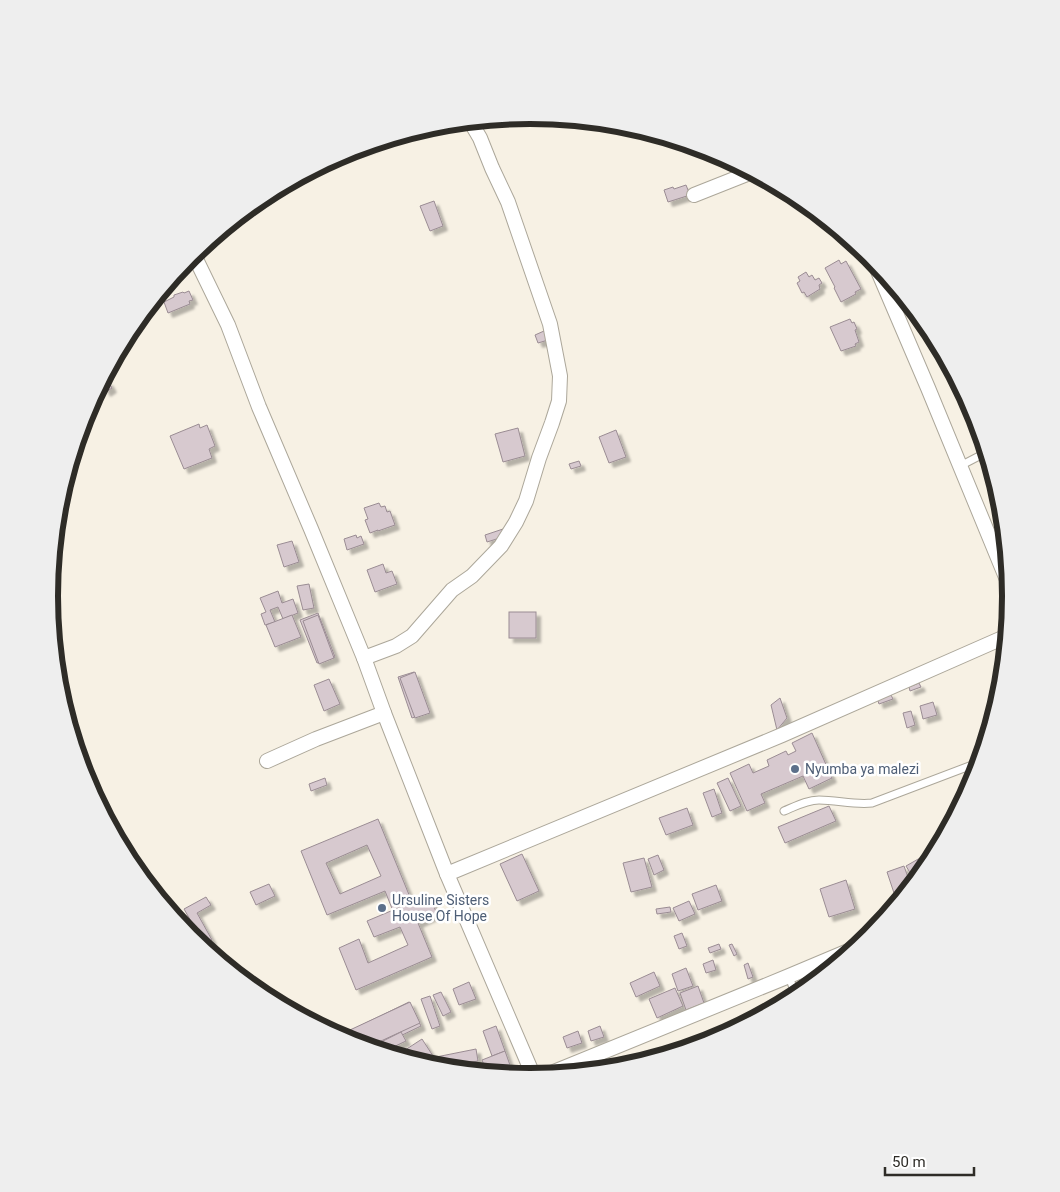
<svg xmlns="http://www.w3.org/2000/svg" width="1060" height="1192" font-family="Roboto,sans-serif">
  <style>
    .building { fill: #d7c9cf; stroke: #9a8c93; fill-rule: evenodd; filter: url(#shadow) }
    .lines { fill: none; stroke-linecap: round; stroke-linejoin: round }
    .service-casing { stroke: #aca79a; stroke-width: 9 }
    .minor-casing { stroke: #aca79a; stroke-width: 16 }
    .service { stroke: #fff; stroke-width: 7 }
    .minor { stroke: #fff; stroke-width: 14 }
    .service-dot { fill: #5c6f8a; stroke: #fff; stroke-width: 2 }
    .labels { text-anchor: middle; stroke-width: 5; stroke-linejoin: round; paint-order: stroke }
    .service-label { font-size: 14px; fill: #4e5e75; stroke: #fff; text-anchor: start }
    .rim { fill: none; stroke: #2e2c27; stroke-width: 6 }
  </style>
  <defs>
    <filter id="shadow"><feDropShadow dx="4.5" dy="4.5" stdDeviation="1" flood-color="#0004"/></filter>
  </defs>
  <rect width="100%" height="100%" fill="#f7f1e4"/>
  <g class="building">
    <polygon points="373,143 375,146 356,152 354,149"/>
    <polygon points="686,185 690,195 668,202 664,190 673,187 674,189"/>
    <polygon points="434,201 443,226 430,231 420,206"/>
    <polygon points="839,260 841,264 846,261 861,289 855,292 856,294 841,302 834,288 835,287 825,268"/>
    <polygon points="806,272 809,277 812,275 815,280 819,278 822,283 819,285 820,289 807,297 804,292 802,293 797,283 800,281 798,277"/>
    <polygon points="189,291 193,300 189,301 190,304 168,313 164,302 174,297 174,295 183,292 184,293"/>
    <polygon points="850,319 852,323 854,322 857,329 855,330 859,342 855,344 856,346 841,351 830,327"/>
    <polygon points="544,331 548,340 538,343 535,335"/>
    <polygon points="108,381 112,388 106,392 102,384"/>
    <polygon points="199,424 200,428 207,425 215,446 209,449 212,458 184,469 170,436"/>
    <polygon points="518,428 525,456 503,462 495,434"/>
    <polygon points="616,430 626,457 609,463 599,437"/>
    <polygon points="579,461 581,466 571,469 569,464"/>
    <polygon points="379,503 381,507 385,506 387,512 390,511 395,525 378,531 378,530 370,533 365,520 368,519 364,508"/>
    <polygon points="503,529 506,536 487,542 485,535"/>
    <polygon points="356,535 357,538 361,536 364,544 347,550 344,539"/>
    <polygon points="292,541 299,562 284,567 277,545"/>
    <polygon points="383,564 386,573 392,571 397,584 375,592 367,570"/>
    <polygon points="309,584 314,608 303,610 297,586"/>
    <polygon points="278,591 282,603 293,599 298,613 283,619 278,607 270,610 275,622 265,625 261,614 266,612 260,598"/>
    <rect x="509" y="612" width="27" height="26"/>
    <polygon points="318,613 335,657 317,663 300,620"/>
    <polygon points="292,615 301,637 275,647 266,625"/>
    <polygon points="318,615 334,658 319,664 303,621"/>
    <polygon points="414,672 428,712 412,718 398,677"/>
    <polygon points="415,672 430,713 415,718 400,678"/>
    <polygon points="329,679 340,704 324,711 314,685"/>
    <polygon points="919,683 921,687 910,691 909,687"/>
    <polygon points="890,693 893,699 879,704 877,698"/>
    <polygon points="780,698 787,718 777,730 771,705"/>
    <polygon points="933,702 937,715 923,719 920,706"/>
    <polygon points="911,711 915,725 907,728 903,713"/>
    <polygon points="812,733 832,778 809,789 803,776 761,794 765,803 747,811 730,773 749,764 753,773 769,766 767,760 786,751 788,755 796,751 792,743"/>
    <polygon points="325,778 327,785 311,791 309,784"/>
    <polygon points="728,778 741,806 730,811 717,783"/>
    <polygon points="714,789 722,813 712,817 703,793"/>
    <polygon points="829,806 836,821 785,843 778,827"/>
    <polygon points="687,808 693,825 666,835 659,818"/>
    <polygon points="958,811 951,824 948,814"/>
    <path d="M378 819 412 902 393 911 385 891 327 915 301 851ZM367 845 381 876 340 894 326 863Z"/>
    <polygon points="522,854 539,891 517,901 500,864"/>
    <polygon points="658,855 664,870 654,875 648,859"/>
    <polygon points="644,858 652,887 631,892 623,863"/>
    <polygon points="920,858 926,868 915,881 906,866"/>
    <polygon points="904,866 911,886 907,891 895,896 887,872"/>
    <polygon points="846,880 855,909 829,917 820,889"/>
    <polygon points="269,884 275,896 256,905 250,892"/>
    <polygon points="716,885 722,901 698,910 692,894"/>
    <polygon points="429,895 437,914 418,923 432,957 356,990 339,948 359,939 368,963 408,945 400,927 374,937 367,921"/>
    <polygon points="206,897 211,905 197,913 212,940 204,944 184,909"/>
    <polygon points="689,901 695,914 679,921 673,908"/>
    <polygon points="670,907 671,912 657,914 656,909"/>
    <polygon points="682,933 687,946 679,949 674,936"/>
    <polygon points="719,944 721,949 710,953 708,948"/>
    <polygon points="732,944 737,954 734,956 729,945"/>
    <polygon points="713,960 716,970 706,973 703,964"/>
    <polygon points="748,963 753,977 748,979 744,965"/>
    <polygon points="686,968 693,986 678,991 672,974"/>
    <polygon points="654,972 660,986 636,997 630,983"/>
    <polygon points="469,982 476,999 459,1005 453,989"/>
    <polygon points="698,986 704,1003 686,1010 680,993"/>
    <polygon points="675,988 683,1006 657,1018 649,999"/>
    <polygon points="441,992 451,1012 443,1016 433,995"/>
    <polygon points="430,996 440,1026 432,1029 421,999"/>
    <polygon points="409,1002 421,1026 373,1049 346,1041 340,1037 339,1036"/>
    <polygon points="410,1002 420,1023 368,1047 346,1041 337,1036"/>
    <polygon points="496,1026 505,1051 492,1056 483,1031"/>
    <polygon points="600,1026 604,1037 591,1041 588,1031"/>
    <polygon points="578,1031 582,1043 567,1048 563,1037"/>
    <polygon points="401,1032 406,1041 387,1050 383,1041"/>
    <polygon points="422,1039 435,1059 426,1065 401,1057 399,1054"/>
    <polygon points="397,1049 401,1057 388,1053"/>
    <polygon points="476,1049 478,1061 438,1068 436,1057"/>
    <polygon points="505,1051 511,1068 494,1074 487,1073 482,1060"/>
    <polygon points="482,1065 486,1073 469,1071"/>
  </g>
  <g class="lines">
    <g class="service-casing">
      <g id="service">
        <polyline points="960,466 987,452"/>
        <path d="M784 811C796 806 807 800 819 800 837 800 854 805 872 803L980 762"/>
        <polyline points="789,976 796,997"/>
      </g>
    </g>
    <g class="minor-casing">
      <g id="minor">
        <polyline points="694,195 752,172"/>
        <polyline points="193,253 228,325 259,407 311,529 364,658 384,713 447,874 534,1077"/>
        <polyline points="872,257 928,388 1010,587"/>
        <polyline points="364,658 396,646 412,636 452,590 472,576 501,546 516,522 526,501 539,458 552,423 559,401 560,376 550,324 508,202 492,168 480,138 470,121"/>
        <polyline points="267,761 316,739 384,713"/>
        <polyline points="447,874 782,735 1007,636"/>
        <polyline points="544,1076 789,976 858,947"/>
      </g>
    </g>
    <use href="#service" class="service"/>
    <use href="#minor" class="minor"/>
  </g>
  <g class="service-dot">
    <circle cx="795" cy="769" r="5"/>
    <circle cx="382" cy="908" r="5"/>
  </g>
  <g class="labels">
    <g class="service-label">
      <text x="805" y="774">Nyumba ya malezi</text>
      <text x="392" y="905">Ursuline Sisters<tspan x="392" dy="16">House Of Hope</tspan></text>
    </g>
  </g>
  <path d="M0 0H1060V1192H0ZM58 596a472 472 0 1 1 944 0a472 472 0 1 1-944 0Z" fill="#eee" fill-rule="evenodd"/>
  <path class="rim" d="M58 596a472 472 0 1 1 944 0a472 472 0 1 1-944 0Z"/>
  <path d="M885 1167v8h89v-8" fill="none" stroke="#2e2c27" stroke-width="2.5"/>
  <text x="892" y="1167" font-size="15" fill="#2e2c27" stroke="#ffffff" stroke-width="4" paint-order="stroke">50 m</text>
</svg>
